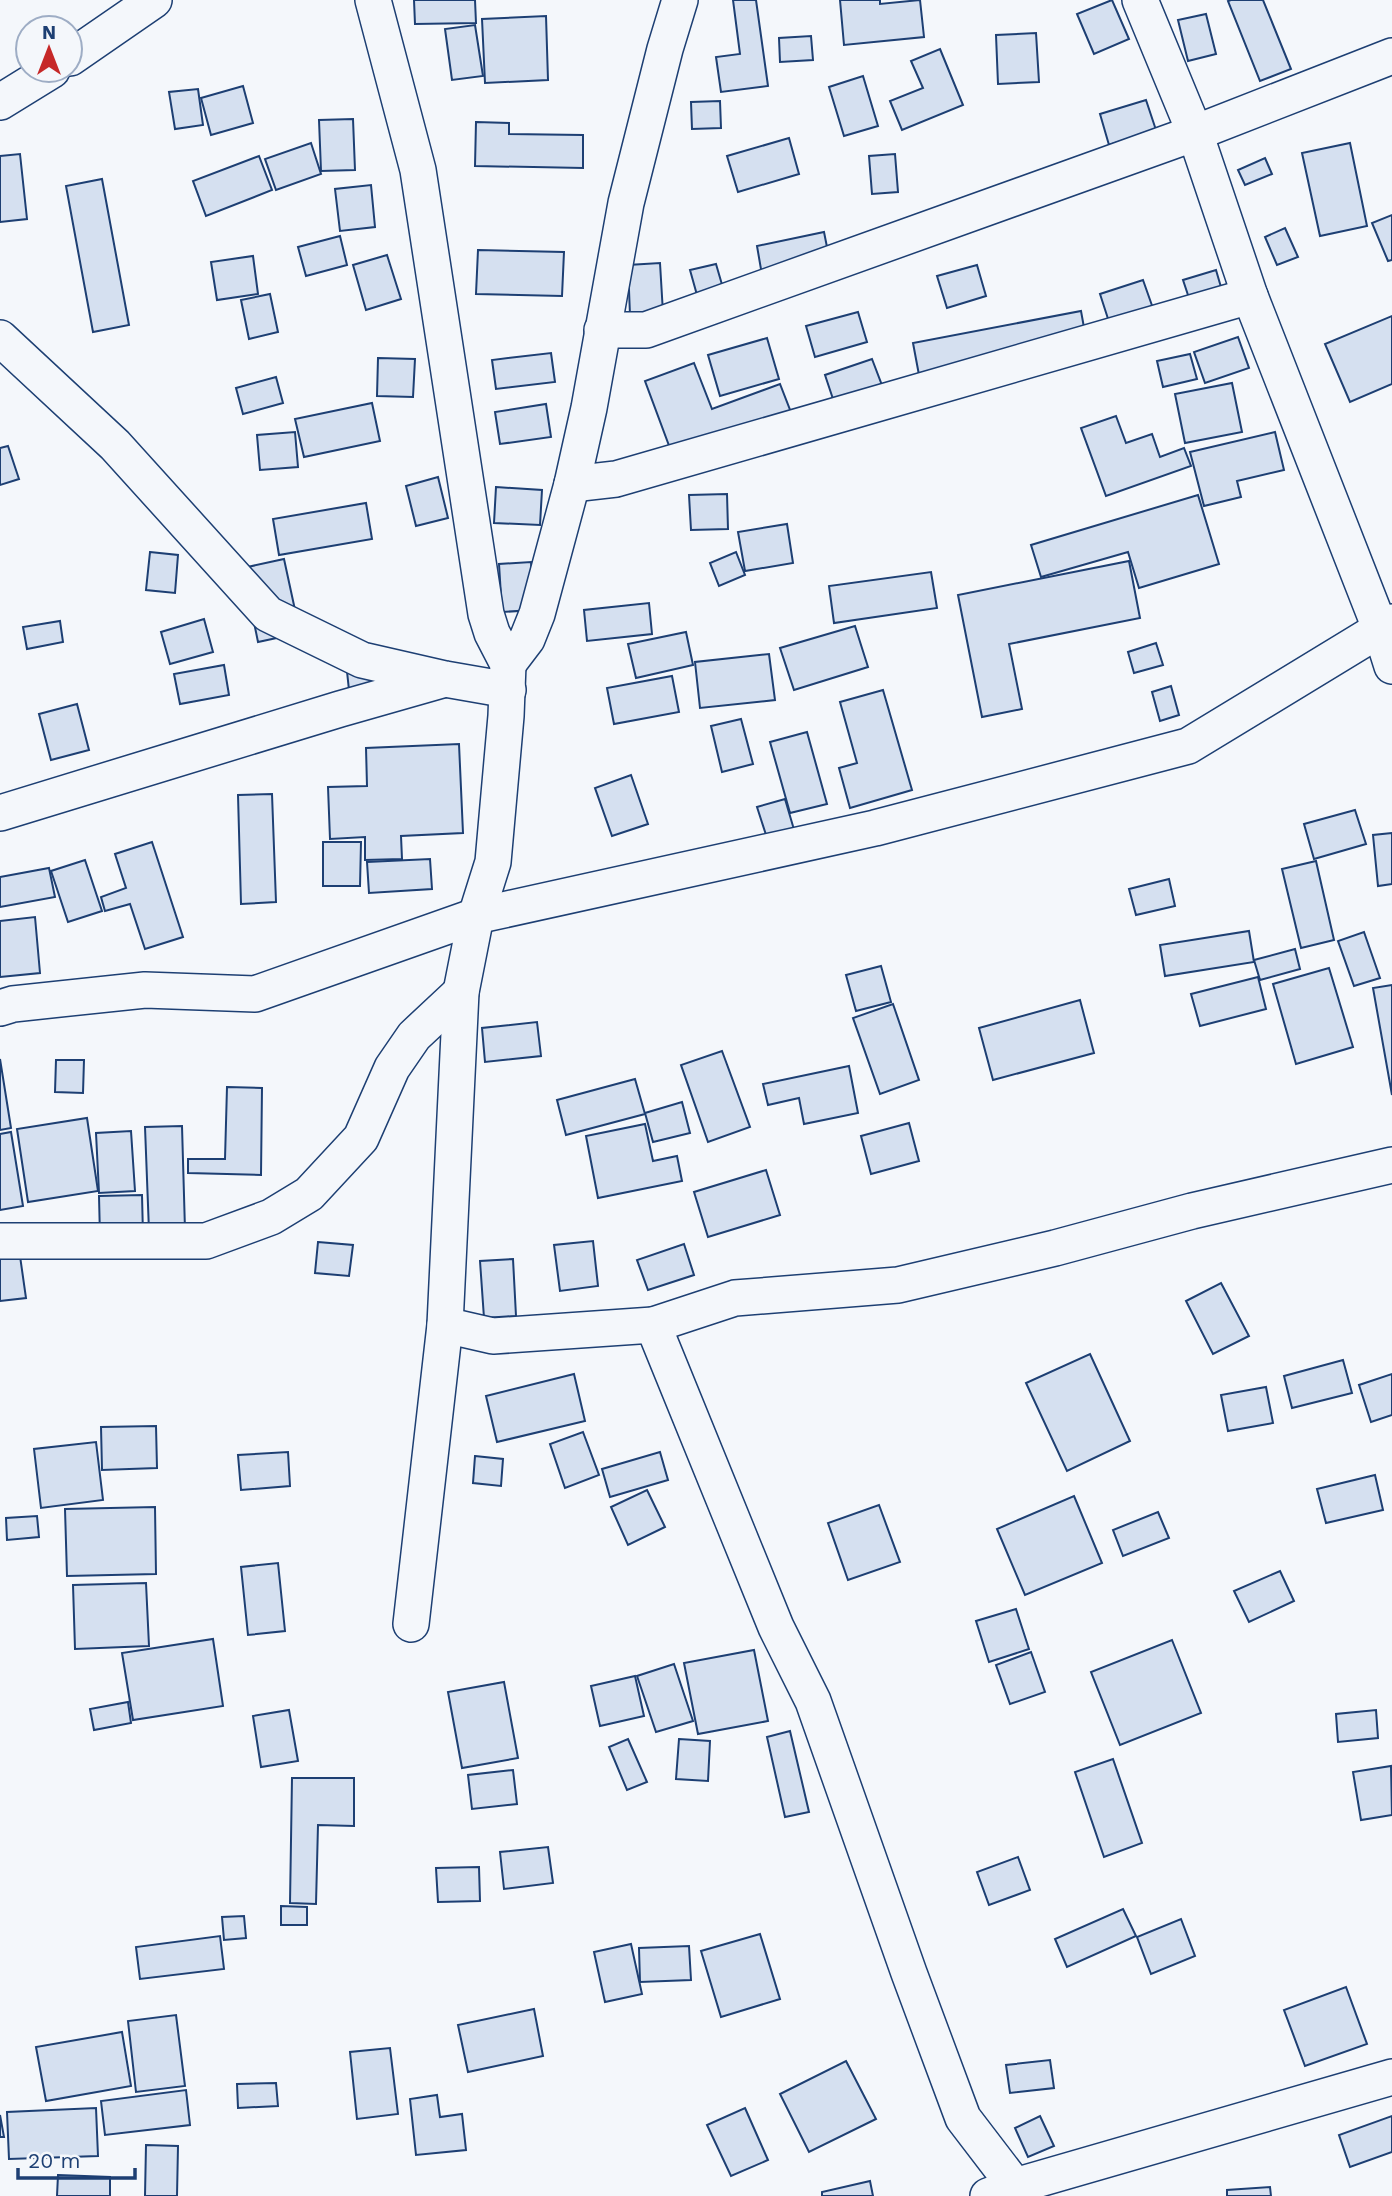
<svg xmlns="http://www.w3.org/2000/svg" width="1392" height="2196" font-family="'Work Sans',sans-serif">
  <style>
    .building { fill: #d5e0f0; stroke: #1d3f73; stroke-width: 2 }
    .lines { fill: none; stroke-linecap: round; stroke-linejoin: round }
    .minor-casing { stroke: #1d3f73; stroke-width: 38 }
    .minor { stroke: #f4f7fb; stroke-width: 35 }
  </style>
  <rect width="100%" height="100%" fill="#f4f7fb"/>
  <g class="building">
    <polygon points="414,0 475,0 476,23 415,24"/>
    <polygon points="733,0 756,0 768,86 721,92 716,57 740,54"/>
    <polygon points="840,0 880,0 880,4 920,0 924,37 844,45"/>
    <polygon points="1112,0 1129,39 1094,54 1077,14"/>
    <polygon points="1231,0 1263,0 1291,69 1260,81 1228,1"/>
    <polygon points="1206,14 1216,54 1188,61 1178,20"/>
    <polygon points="546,16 548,80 485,83 482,19"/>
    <polygon points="475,25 483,76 452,80 445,29"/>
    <polygon points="1036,33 1039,82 998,84 996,35"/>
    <polygon points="811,36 813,60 780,62 779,38"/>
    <polygon points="940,49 963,105 902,130 890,101 923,88 911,61"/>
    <polygon points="863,76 878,126 844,136 829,87"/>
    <polygon points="243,86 253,123 211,135 201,98"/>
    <polygon points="198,89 203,125 175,129 169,92"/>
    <polygon points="1146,100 1156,130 1109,145 1100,114"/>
    <polygon points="720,101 721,128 692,129 691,102"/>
    <polygon points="353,119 355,170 321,171 319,120"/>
    <polygon points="476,122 509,123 509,134 583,135 583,168 475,166"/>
    <polygon points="789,138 799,174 738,192 727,156"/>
    <polygon points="311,143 321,174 276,190 265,159"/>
    <polygon points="1350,143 1367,226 1320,236 1302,153"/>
    <polygon points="20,154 27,219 0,222 0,156"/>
    <polygon points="895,154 898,192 872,194 869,156"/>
    <polygon points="259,156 272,190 206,216 193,181"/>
    <polygon points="1265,158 1272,174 1245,185 1238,170"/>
    <polygon points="102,179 129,325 93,332 66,186"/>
    <polygon points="371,185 375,227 340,231 335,189"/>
    <polygon points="1392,215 1392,260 1388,261 1372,223"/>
    <polygon points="1285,228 1298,257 1277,265 1265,237"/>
    <polygon points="824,232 830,262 762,275 757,246"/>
    <polygon points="340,236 347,265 306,276 298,247"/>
    <polygon points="478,250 564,252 562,296 476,294"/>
    <polygon points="387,255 401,299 366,310 353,265"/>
    <polygon points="253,256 258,294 217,300 211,262"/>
    <polygon points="660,263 663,313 630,315 628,265"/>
    <polygon points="716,264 723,288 697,295 690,270"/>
    <polygon points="977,265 986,296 947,308 937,276"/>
    <polygon points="1216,270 1223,294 1191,304 1183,280"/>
    <polygon points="1143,280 1155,314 1111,328 1100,294"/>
    <polygon points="270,294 278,332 249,339 241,300"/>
    <polygon points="1081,311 1087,344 919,375 913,343"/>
    <polygon points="858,312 867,342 815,357 806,326"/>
    <polygon points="1392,316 1392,384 1350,402 1325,344"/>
    <polygon points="1238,337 1249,368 1205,383 1194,352"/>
    <polygon points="767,338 779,379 720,396 708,355"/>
    <polygon points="551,353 555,382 496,389 492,360"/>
    <polygon points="1190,354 1197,379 1163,387 1157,361"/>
    <polygon points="378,358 415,359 413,397 377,396"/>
    <polygon points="872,359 883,388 835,405 825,375"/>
    <polygon points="694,363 712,409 780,384 792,415 674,459 645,381"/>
    <polygon points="276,377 283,403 243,414 236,388"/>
    <polygon points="1232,383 1242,432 1185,443 1175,394"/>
    <polygon points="372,403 380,441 304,457 295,419"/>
    <polygon points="546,404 551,437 500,444 495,412"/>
    <polygon points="1116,416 1126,443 1152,434 1160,457 1184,448 1191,466 1106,496 1081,428"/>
    <polygon points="295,432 298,467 260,470 257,435"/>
    <polygon points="1275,432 1284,470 1237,481 1241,497 1204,506 1190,452"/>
    <polygon points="8,446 19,479 0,485 0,448"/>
    <polygon points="438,477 448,518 416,526 406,486"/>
    <polygon points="496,487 542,490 540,525 494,523"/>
    <polygon points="727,494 728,529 691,530 689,495"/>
    <polygon points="1198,495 1219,564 1139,588 1128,552 1041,577 1031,545"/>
    <polygon points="366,503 372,539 279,555 273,519"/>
    <polygon points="787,524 793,563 745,571 738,532"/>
    <polygon points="150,552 178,555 175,593 146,590"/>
    <polygon points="736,552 745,575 719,586 710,563"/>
    <polygon points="284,559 300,633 258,642 243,568"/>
    <polygon points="1129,561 1140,618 1009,644 1022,709 982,717 958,595"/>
    <polygon points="531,562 534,610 502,612 499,564"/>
    <polygon points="931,572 937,608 834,623 829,586"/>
    <polygon points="649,603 652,634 587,641 584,610"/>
    <polygon points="204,619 213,652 170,664 161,632"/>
    <polygon points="60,621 63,642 27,649 23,627"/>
    <polygon points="855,626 868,667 794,690 780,648"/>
    <polygon points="686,632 693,665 636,678 628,644"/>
    <polygon points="1156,643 1163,665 1134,673 1128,652"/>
    <polygon points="769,654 775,700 700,708 695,662"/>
    <polygon points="346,662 389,684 349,690"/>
    <polygon points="224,665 229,695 180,704 174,674"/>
    <polygon points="672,676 679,712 614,724 607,688"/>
    <polygon points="1171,686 1179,715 1160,721 1152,692"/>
    <polygon points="883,690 912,790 850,808 839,768 857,763 840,702"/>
    <polygon points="77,704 89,750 51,760 39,714"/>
    <polygon points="741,719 753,764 722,772 711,726"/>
    <polygon points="807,732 827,804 790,813 770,742"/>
    <polygon points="459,744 463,833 401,836 402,859 365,860 365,837 330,839 328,787 367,786 366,748"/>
    <polygon points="631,775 648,824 612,836 595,788"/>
    <polygon points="272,794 276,902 241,904 238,795"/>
    <polygon points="785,799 795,833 768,841 757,807"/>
    <polygon points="1355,810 1366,844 1314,859 1304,824"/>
    <polygon points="1392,833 1392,884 1378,886 1373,835"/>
    <polygon points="152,842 183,937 145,949 130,904 105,911 101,897 126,888 115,854"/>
    <polygon points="323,842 361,842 360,886 323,886"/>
    <polygon points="430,859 432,889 369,893 367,862"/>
    <polygon points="85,860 102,911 68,922 51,871"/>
    <polygon points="1316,861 1334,940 1301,948 1282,869"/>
    <polygon points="49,868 55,897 0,907 0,877"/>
    <polygon points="1169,879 1175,906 1136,915 1129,889"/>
    <polygon points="35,917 40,973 0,977 0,921"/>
    <polygon points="1249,931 1254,962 1165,976 1160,945"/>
    <polygon points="1364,932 1380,978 1354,986 1338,941"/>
    <polygon points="1295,949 1300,969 1260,980 1254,960"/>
    <polygon points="881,966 891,1002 856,1011 846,975"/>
    <polygon points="1329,968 1353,1047 1296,1064 1273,984"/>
    <polygon points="1258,977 1266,1009 1200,1026 1191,994"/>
    <polygon points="1392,985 1392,1095 1373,988"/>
    <polygon points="1080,1000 1094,1053 993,1080 979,1028"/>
    <polygon points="893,1004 919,1080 880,1094 853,1018"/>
    <polygon points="537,1022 541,1056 485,1062 482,1028"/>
    <polygon points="722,1051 750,1127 708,1142 681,1065"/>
    <polygon points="0,1059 11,1128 0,1130"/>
    <polygon points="56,1060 84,1060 83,1093 55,1092"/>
    <polygon points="849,1066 858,1113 804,1124 799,1098 768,1105 763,1084"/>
    <polygon points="635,1079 645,1114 566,1135 557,1100"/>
    <polygon points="227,1087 262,1088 261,1175 188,1173 188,1159 225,1159"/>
    <polygon points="682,1102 690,1133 653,1142 645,1113"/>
    <polygon points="87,1118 98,1191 28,1202 17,1129"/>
    <polygon points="909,1123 919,1161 871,1174 861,1136"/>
    <polygon points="645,1124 653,1161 677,1156 682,1181 598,1198 586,1136"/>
    <polygon points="182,1126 185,1230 149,1231 145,1127"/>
    <polygon points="131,1131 135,1191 99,1193 96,1133"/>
    <polygon points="11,1132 23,1206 0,1210 0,1134"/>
    <polygon points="766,1170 780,1215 708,1237 694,1192"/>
    <polygon points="142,1195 143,1235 100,1237 99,1196"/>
    <polygon points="593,1241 598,1286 560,1291 554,1245"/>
    <polygon points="318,1242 353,1245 349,1276 315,1273"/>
    <polygon points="684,1244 694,1275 648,1290 637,1260"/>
    <polygon points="19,1249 26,1298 0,1301 0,1252"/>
    <polygon points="513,1259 516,1316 484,1318 480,1261"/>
    <polygon points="1221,1283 1249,1336 1213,1354 1186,1301"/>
    <polygon points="1090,1354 1130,1441 1067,1471 1026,1383"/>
    <polygon points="1343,1360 1352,1393 1292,1408 1284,1376"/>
    <polygon points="574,1374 585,1421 497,1442 486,1396"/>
    <polygon points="1392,1374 1392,1415 1371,1422 1359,1385"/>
    <polygon points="1266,1387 1273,1423 1228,1431 1221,1395"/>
    <polygon points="156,1426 157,1468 102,1470 101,1427"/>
    <polygon points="583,1432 599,1475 565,1488 550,1444"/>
    <polygon points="96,1442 103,1500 41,1508 34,1449"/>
    <polygon points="288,1452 290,1486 241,1490 238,1455"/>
    <polygon points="660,1452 668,1480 610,1497 602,1469"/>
    <polygon points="475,1456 503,1459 501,1486 473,1483"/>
    <polygon points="1375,1475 1383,1510 1326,1523 1317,1489"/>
    <polygon points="647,1490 665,1527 628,1545 611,1507"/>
    <polygon points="1074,1496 1102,1563 1025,1595 997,1529"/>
    <polygon points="879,1505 900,1562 848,1580 828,1523"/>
    <polygon points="155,1507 156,1574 67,1576 65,1509"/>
    <polygon points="1158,1512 1169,1538 1123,1556 1113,1530"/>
    <polygon points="37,1516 39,1537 7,1540 6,1518"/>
    <polygon points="278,1563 285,1631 248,1635 241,1567"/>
    <polygon points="1280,1571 1294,1601 1249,1622 1234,1591"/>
    <polygon points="146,1583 149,1646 75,1649 73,1585"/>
    <polygon points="1016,1609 1029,1649 989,1662 976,1621"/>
    <polygon points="213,1639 223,1706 133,1720 122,1653"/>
    <polygon points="1172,1640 1201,1713 1120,1745 1091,1672"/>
    <polygon points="754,1650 768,1721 698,1734 684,1663"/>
    <polygon points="1031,1652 1045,1692 1010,1704 996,1665"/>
    <polygon points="674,1664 693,1721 656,1732 637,1676"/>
    <polygon points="635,1676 644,1716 600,1726 591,1686"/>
    <polygon points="504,1682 518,1758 462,1768 448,1692"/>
    <polygon points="128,1702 131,1723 94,1730 90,1709"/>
    <polygon points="289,1710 298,1761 261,1767 253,1716"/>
    <polygon points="1376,1710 1378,1738 1338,1742 1336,1714"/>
    <polygon points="790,1731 809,1812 785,1817 767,1737"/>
    <polygon points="628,1739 647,1782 627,1790 609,1747"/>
    <polygon points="679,1739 710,1741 708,1781 676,1779"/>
    <polygon points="1113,1759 1142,1843 1104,1857 1075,1772"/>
    <polygon points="1391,1766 1392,1815 1361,1820 1353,1772"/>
    <polygon points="513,1770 517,1804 472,1809 468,1775"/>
    <polygon points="292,1778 354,1778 354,1826 318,1825 316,1904 290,1903"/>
    <polygon points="548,1847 553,1883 504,1889 500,1852"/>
    <polygon points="1018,1857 1030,1890 989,1905 977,1872"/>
    <polygon points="479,1867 480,1901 438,1902 436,1868"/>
    <polygon points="281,1906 307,1907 307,1925 281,1925"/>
    <polygon points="1123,1909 1136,1936 1067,1967 1055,1939"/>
    <polygon points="244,1916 246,1938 224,1940 222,1917"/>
    <polygon points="1181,1919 1195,1956 1151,1974 1137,1937"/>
    <polygon points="760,1934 780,1999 721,2017 701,1951"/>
    <polygon points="220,1936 224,1969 140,1979 136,1947"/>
    <polygon points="631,1944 642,1994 605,2002 594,1952"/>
    <polygon points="689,1946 691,1980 640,1982 639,1948"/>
    <polygon points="1346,1987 1367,2044 1305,2066 1284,2010"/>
    <polygon points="534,2009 543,2056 468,2072 458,2025"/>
    <polygon points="176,2015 185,2086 136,2092 128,2021"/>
    <polygon points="122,2032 131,2086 46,2101 36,2047"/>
    <polygon points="390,2048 398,2114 357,2119 350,2052"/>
    <polygon points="1050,2060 1054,2088 1010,2093 1006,2065"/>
    <polygon points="846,2061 876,2119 809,2152 780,2094"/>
    <polygon points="276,2083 278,2106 238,2108 237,2084"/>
    <polygon points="186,2090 190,2125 105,2135 101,2101"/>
    <polygon points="437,2095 440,2117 462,2114 466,2150 416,2155 410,2099"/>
    <polygon points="96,2108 98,2156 9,2159 7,2112"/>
    <polygon points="745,2108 768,2160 731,2176 707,2125"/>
    <polygon points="0,2115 4,2137 0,2137"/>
    <polygon points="1040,2116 1054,2146 1028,2157 1015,2128"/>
    <polygon points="1392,2116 1392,2152 1350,2167 1339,2135"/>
    <polygon points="146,2145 178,2146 177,2196 145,2196"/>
    <polygon points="58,2175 110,2177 110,2196 57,2196"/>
    <polygon points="870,2181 873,2196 822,2196 822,2192"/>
    <polygon points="1270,2187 1271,2196 1227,2196 1227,2190"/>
  </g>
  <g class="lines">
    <g class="minor-casing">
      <g id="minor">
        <polyline points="373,0 418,170 486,614 492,633 508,664 506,716 493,862 476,916 461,992 445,1325 411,1624"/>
        <polyline points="1140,0 1195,133 1250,296 1380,628 1392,666"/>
        <polyline points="70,58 154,0"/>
        <polyline points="0,102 52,70"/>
        <polyline points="602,330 646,330 1195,133 1392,56"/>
        <polyline points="0,338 115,445 268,614 362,660 445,679 508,690"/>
        <polyline points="572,484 616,479 1250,296"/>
        <polyline points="508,664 527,639 537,614 572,484 589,408 626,203 665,49 680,0"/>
        <polyline points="0,813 340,709 442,680"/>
        <polyline points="0,1008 13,1004 145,990 255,994 476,916 875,828 1188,746 1392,622"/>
        <polyline points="0,1241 206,1241 271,1217 309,1194 361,1138 392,1068 414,1036 461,992"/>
        <polyline points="445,1325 493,1336 653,1325 735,1298 898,1285 1055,1248 1192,1211 1392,1165"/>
        <polyline points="653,1325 776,1627 813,1701 909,1973 963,2118 1015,2186"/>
        <polyline points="988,2196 1015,2186 1392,2077"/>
      </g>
    </g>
    <use href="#minor" class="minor"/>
  </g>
  <g transform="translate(49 49)"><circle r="33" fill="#f4f7fb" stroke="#9eadc5" stroke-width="2"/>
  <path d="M0-5L12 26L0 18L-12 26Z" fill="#c62828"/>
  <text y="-10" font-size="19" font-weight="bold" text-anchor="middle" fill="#1d3f73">N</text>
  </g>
  <path d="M18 2168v10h117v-10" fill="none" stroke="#1d3f73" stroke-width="3.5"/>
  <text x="28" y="2168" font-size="21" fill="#1d3f73" stroke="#f4f7fb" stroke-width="5" paint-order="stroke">20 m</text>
</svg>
